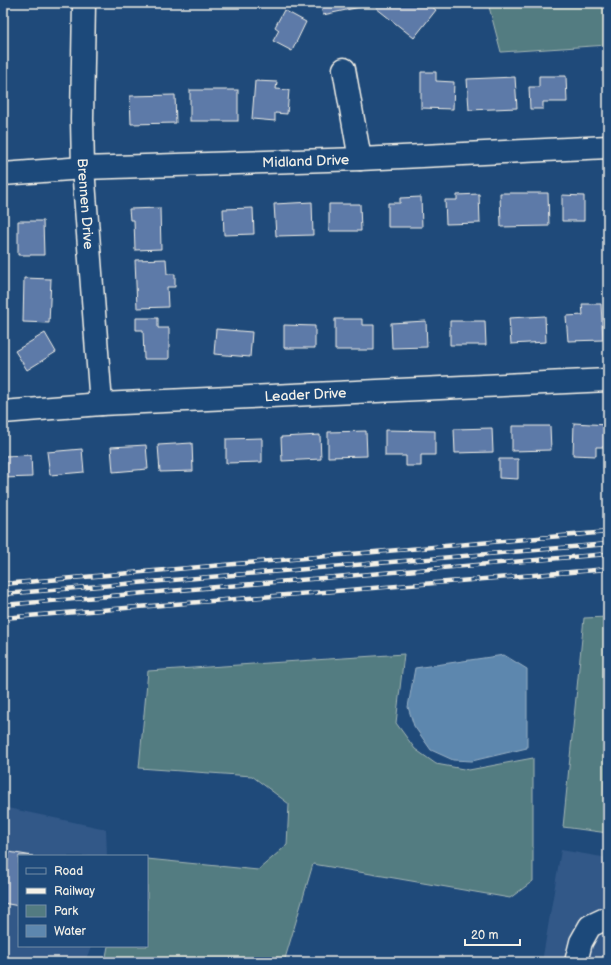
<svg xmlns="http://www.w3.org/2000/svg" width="611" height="965" font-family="'Balsamiq Sans',sans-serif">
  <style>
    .built { fill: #325888 }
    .green { fill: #537b81; stroke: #a4b6b4 }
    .water { fill: #5d87ae; stroke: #99b1c5 }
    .building { fill: #5d7aa8; stroke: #f4f1e8 }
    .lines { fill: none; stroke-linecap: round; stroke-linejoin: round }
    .minor-casing { stroke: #f4f1e8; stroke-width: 25 }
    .minor { stroke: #1f4a7a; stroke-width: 22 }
    .rail-casing { stroke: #f4f1e8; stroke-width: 4.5 }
    .rail { stroke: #1f4a7a; stroke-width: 3; stroke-dasharray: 9; stroke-linecap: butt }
    .labels { text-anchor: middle; stroke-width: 4; stroke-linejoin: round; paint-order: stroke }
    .street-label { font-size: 14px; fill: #f4f1e8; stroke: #1f4a7a }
  </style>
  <rect width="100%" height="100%" fill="#1f4a7a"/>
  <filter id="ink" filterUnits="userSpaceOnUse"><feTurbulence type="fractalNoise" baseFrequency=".025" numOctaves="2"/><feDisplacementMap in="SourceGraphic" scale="8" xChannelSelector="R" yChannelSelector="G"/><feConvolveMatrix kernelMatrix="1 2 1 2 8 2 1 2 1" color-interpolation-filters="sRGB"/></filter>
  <g filter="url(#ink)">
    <g class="built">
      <polygon points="3,807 106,829 107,856 19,856 19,946 92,946 84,962 3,962"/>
      <polygon points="561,850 608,858 608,962 542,962"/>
    </g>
    <g class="green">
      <polygon points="488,3 608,3 608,45 501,52"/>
      <polygon points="608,617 608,833 563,827 584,618"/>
      <polygon points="404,654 396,723 415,749 436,764 469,770 533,758 533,881 510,898 313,864 284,962 105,962 108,946 147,946 147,859 258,870 287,845 289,804 252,776 139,768 148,671"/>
    </g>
    <polygon class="water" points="504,655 527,669 527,748 472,761 453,760 431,750 414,726 408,707 415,668"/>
    <g class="building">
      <polygon points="320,3 359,3 360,7 323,15"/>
      <polygon points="380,3 427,3 436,10 414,38 376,8"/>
      <polygon points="284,10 306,22 292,51 273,41 279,30 275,27"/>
      <polygon points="421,72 436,72 436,81 454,82 453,109 421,108"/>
      <polygon points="539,76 566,76 567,102 543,102 543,109 530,109 529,87 539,87"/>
      <polygon points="515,77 517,108 469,110 467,79"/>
      <polygon points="255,81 277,82 276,89 289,90 287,114 275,113 275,121 252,119"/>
      <rect x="190" y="90" width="48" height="31"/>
      <polygon points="175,95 176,123 131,124 130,96"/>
      <polygon points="500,193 548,193 549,226 501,227"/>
      <polygon points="479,194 480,223 446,224 445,200 457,200 457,195"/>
      <polygon points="562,195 584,196 584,221 562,221"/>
      <polygon points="421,197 422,227 388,227 388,203 400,203 400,198"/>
      <polygon points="312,202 313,235 276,236 274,204"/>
      <polygon points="329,204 360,204 361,231 329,231"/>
      <polygon points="160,208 161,249 135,250 134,220 130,220 129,209"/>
      <polygon points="253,208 254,234 224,235 223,209"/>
      <polygon points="18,221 43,221 44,255 18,255"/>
      <polygon points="166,259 167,274 175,274 175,287 167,287 168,307 137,308 135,260"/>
      <polygon points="24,278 51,279 49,323 23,322"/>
      <polygon points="582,304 601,304 603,340 568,341 566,316 583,315"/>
      <polygon points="545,316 546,342 511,344 509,318"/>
      <polygon points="136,318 158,318 158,328 169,328 169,359 144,359 143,330 136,330"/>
      <polygon points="335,319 362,319 362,325 374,325 374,350 335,350"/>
      <polygon points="426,321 427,347 392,348 391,323"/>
      <polygon points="450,321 485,321 486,345 450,345"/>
      <polygon points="284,325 315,326 315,348 284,348"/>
      <polygon points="216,329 252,332 250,357 214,354"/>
      <polygon points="45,333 56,352 27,370 15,351"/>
      <polygon points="574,423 608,425 608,447 596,447 596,456 573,455"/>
      <polygon points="512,426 550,426 551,450 512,451"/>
      <polygon points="492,428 493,452 455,453 454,429"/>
      <polygon points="385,430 435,431 435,455 421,455 421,466 406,466 406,456 385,456"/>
      <polygon points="366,431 367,456 328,457 328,432"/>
      <polygon points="320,435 321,459 282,461 281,437"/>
      <polygon points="262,438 262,462 226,463 226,439"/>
      <polygon points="192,443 193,471 160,472 158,445"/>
      <polygon points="146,445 148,469 113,472 111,447"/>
      <polygon points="82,449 84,472 50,475 47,452"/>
      <polygon points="31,455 32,477 3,478 3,456"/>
      <polygon points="499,459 518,459 518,479 499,478"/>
      <polygon points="9,852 33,856 19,856 19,906 3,903 3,892"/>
    </g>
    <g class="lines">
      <g class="minor-casing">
        <g id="minor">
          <path id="s1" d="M84 3 82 119 83 168 101 404"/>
          <polyline points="344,69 360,159"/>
          <path id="s2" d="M3 174 83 168 360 159 608 147"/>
          <path id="s3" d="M3 412 101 404 608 380"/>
          <polyline points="576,962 581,942 590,926 605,919 608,920"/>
        </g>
      </g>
      <use href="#minor" class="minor"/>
      <g class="rail-casing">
        <g id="rail">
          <polyline points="3,584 608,532"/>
          <polyline points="3,594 608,544"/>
          <polyline points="3,605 608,554"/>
          <polyline points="3,618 608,569"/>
        </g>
      </g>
      <use href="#rail" class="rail"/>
    </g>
  </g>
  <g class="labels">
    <g class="street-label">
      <text dy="5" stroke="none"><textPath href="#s2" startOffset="303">Midland Drive</textPath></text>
      <text dy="5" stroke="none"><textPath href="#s1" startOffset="201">Brennen Drive</textPath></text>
      <text dy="5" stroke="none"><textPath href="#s3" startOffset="303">Leader Drive</textPath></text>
    </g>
  </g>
  <rect width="611" height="965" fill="none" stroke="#1f4a7a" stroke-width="16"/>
  <rect x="8" y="8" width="595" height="949" fill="none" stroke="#f4f1e8" stroke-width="1.5" filter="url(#ink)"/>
  <rect x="18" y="855" width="130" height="92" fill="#1f4a7a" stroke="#748da6"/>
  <rect x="26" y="868" width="20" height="6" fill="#1f4a7a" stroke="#748da6"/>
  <text x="54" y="875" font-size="12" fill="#f4f1e8">Road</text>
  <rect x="26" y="888" width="20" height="6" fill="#f4f1e8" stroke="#748da6"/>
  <text x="54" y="895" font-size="12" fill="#f4f1e8">Railway</text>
  <rect x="26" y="905" width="20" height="12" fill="#537b81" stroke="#748da6"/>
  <text x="54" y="915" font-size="12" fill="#f4f1e8">Park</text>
  <rect x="26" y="925" width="20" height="12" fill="#5d87ae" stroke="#748da6"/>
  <text x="54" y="935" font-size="12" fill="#f4f1e8">Water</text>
  <path d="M465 939v6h55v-6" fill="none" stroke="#f4f1e8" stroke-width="2"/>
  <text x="471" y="939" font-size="12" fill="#f4f1e8" stroke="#1f4a7a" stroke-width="3" paint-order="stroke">20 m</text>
</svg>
